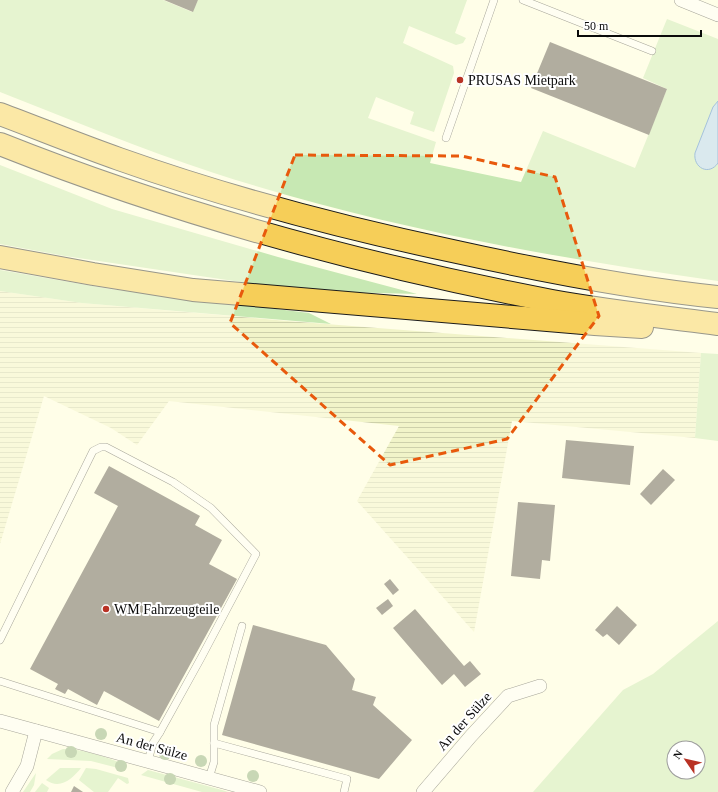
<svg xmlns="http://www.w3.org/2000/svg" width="718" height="792" font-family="'Times New Roman',serif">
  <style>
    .farmland { fill: url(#farmland-rules) }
    .grass { fill: #c7e8b3; fill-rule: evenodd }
    .water { fill: #add0f5; stroke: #357acc }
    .building { fill: #534d47 }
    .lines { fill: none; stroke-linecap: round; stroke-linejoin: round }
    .service-casing { stroke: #3d3d3d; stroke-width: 8 }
    .minor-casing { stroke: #3d3d3d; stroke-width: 14 }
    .trunk-casing { stroke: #1b1b1b; stroke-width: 24 }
    .service { stroke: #fff; stroke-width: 7 }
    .minor { stroke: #fff; stroke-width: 13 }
    .trunk { stroke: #f6ce58; stroke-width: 22 }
    .tree { fill: #85a878 }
    .marked { fill: none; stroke: #e8590c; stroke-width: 3; stroke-dasharray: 8 5; stroke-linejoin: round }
    .poi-dot { fill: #b93224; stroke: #fff; stroke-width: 1.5 }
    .labels { text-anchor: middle; stroke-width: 4; stroke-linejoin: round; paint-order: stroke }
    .poi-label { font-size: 14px; fill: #0a0a0a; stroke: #fff; text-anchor: start }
    .street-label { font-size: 14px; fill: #0a0a0a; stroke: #fff }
  </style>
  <defs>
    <pattern id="farmland-rules" width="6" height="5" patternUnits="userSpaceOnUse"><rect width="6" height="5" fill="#f1f4c9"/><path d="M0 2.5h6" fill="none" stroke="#cdd0ab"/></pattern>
  </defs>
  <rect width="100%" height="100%" fill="#fffee8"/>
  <polygon class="farmland" points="0,291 82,303 287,321 701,353 695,438 512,421 474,632 357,501 399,426 169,401 137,445 111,428 44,396 0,544"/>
  <g class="grass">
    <path d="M0 0H163L192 12 198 0H467L455 33 466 38 463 43 456 45 409 26 403 43 453 66 454 73 434 132 410 124 414 112 376 97 368 118 436 142 430 163 521 182 543 131 635 168 667 89 643 78 667 19 718 39V101L713 107 695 153 705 170C711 169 714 168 718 163V281C547 257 378 226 214 173 141 149 71 120 0 92Z"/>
    <polygon points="0,165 112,209 278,257 417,294 340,292 267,286 65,256 0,244"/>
    <polygon points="0,270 110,289 309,313 331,324 82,303 0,291"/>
    <polygon points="701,353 718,354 718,441 695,438"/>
    <path d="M718 621V792H533L623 690 653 674ZM674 748H698V772H674Z"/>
    <path d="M63 749C84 749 107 757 126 765V770L91 761 47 759 52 754Z"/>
    <path d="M60 768H81C72 779 60 790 46 780Z"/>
    <polygon points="86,768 96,769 128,778 129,783 127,784 118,778 108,792 94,792 79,780"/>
    <polygon points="148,770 222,790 228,792 202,792 141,775"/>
    <polygon points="36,773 34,785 30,792 23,792"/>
    <polygon points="42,783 49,788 47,792 35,792"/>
  </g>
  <path class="water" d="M718 101V163C709 176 693 168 695 153L713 107Z"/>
  <g class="building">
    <polygon points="164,0 198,0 193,12"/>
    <polygon points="550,42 667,89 649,135 531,88"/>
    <polygon points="566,440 634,446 630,485 562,478"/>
    <polygon points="109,466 200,516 195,525 222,540 209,564 237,579 159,721 104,691 97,705 68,689 65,694 55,689 58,684 30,669 118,506 94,493"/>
    <polygon points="663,469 675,480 651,505 640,494"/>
    <polygon points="518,502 555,505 550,561 542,560 540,579 511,576"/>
    <polygon points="390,579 399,590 393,595 384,584"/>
    <polygon points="388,599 393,606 382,615 376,608"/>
    <polygon points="617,606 637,625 619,645 607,634 603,637 595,630"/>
    <polygon points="415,609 464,666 470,661 481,674 465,687 454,674 442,685 393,628"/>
    <polygon points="253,625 326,645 355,679 352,690 376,697 373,705 412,740 379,779 222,735"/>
    <polygon points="74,786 83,792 71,792"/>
  </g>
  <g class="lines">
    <g class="service-casing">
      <g id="service">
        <polyline points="523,0 652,51"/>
        <polyline points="446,138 494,0"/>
        <polyline points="0,640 93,451 101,447 106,447 173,482 211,508 256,554 201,658 160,732 0,681"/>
        <polyline points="214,743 347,779 344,792"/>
        <polyline points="148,761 153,743 160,732"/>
        <polyline points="209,778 214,762 214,725 242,626"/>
      </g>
    </g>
    <g class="minor-casing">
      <g id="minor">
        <polyline points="681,0 718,15"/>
        <polyline points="0,721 260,792"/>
        <polyline points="12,792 27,766 36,731"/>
        <polyline points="423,792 471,736 508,696 540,686"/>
      </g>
    </g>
    <g class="trunk-casing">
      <g id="trunk">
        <path d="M0 114C40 129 79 145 119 159 229 198 343 228 457 252 543 271 630 288 718 297"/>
        <path d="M0 144C178 215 364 265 552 301 607 311 663 317 718 324"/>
        <polyline points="0,257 93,274 193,290 595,324 642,327"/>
      </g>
    </g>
    <use href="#service" class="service"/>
    <use href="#minor" class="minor"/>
    <use href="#trunk" class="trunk"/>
  </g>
  <g class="tree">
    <circle cx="101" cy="734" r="6"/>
    <circle cx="71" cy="752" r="6"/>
    <circle cx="165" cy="754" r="6"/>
    <circle cx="201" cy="761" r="6"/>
    <circle cx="121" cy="766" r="6"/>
    <circle cx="253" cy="776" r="6"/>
    <circle cx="170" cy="779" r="6"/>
  </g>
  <path d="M0 0H718V792H0ZM295 155 462 156 555 177 599 316 507 439 390 465 230 323Z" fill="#fffee8" fill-opacity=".55" fill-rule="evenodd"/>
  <path class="marked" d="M295 155 462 156 555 177 599 316 507 439 390 465 230 323Z"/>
  <g class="poi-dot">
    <circle cx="460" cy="80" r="4"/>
    <circle cx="106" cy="609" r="4"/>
  </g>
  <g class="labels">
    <g class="poi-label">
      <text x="468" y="85">PRUSAS Mietpark</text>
      <text x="114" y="614">WM Fahrzeugteile</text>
    </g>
    <g class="street-label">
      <text transform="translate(464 721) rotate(-48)" y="5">An der Sülze</text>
      <text transform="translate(152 746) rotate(15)" y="5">An der Sülze</text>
    </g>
  </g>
  <g transform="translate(686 760) rotate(304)"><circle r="19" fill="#ffffff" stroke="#9d9d9d"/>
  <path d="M0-3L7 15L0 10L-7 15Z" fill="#b93224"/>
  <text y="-6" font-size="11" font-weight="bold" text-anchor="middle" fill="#0a0a0a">N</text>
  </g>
  <path d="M578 30v6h123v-6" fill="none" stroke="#0a0a0a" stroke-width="2"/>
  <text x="584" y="30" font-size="12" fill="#0a0a0a" stroke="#ffffff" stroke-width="3" paint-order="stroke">50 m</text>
</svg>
